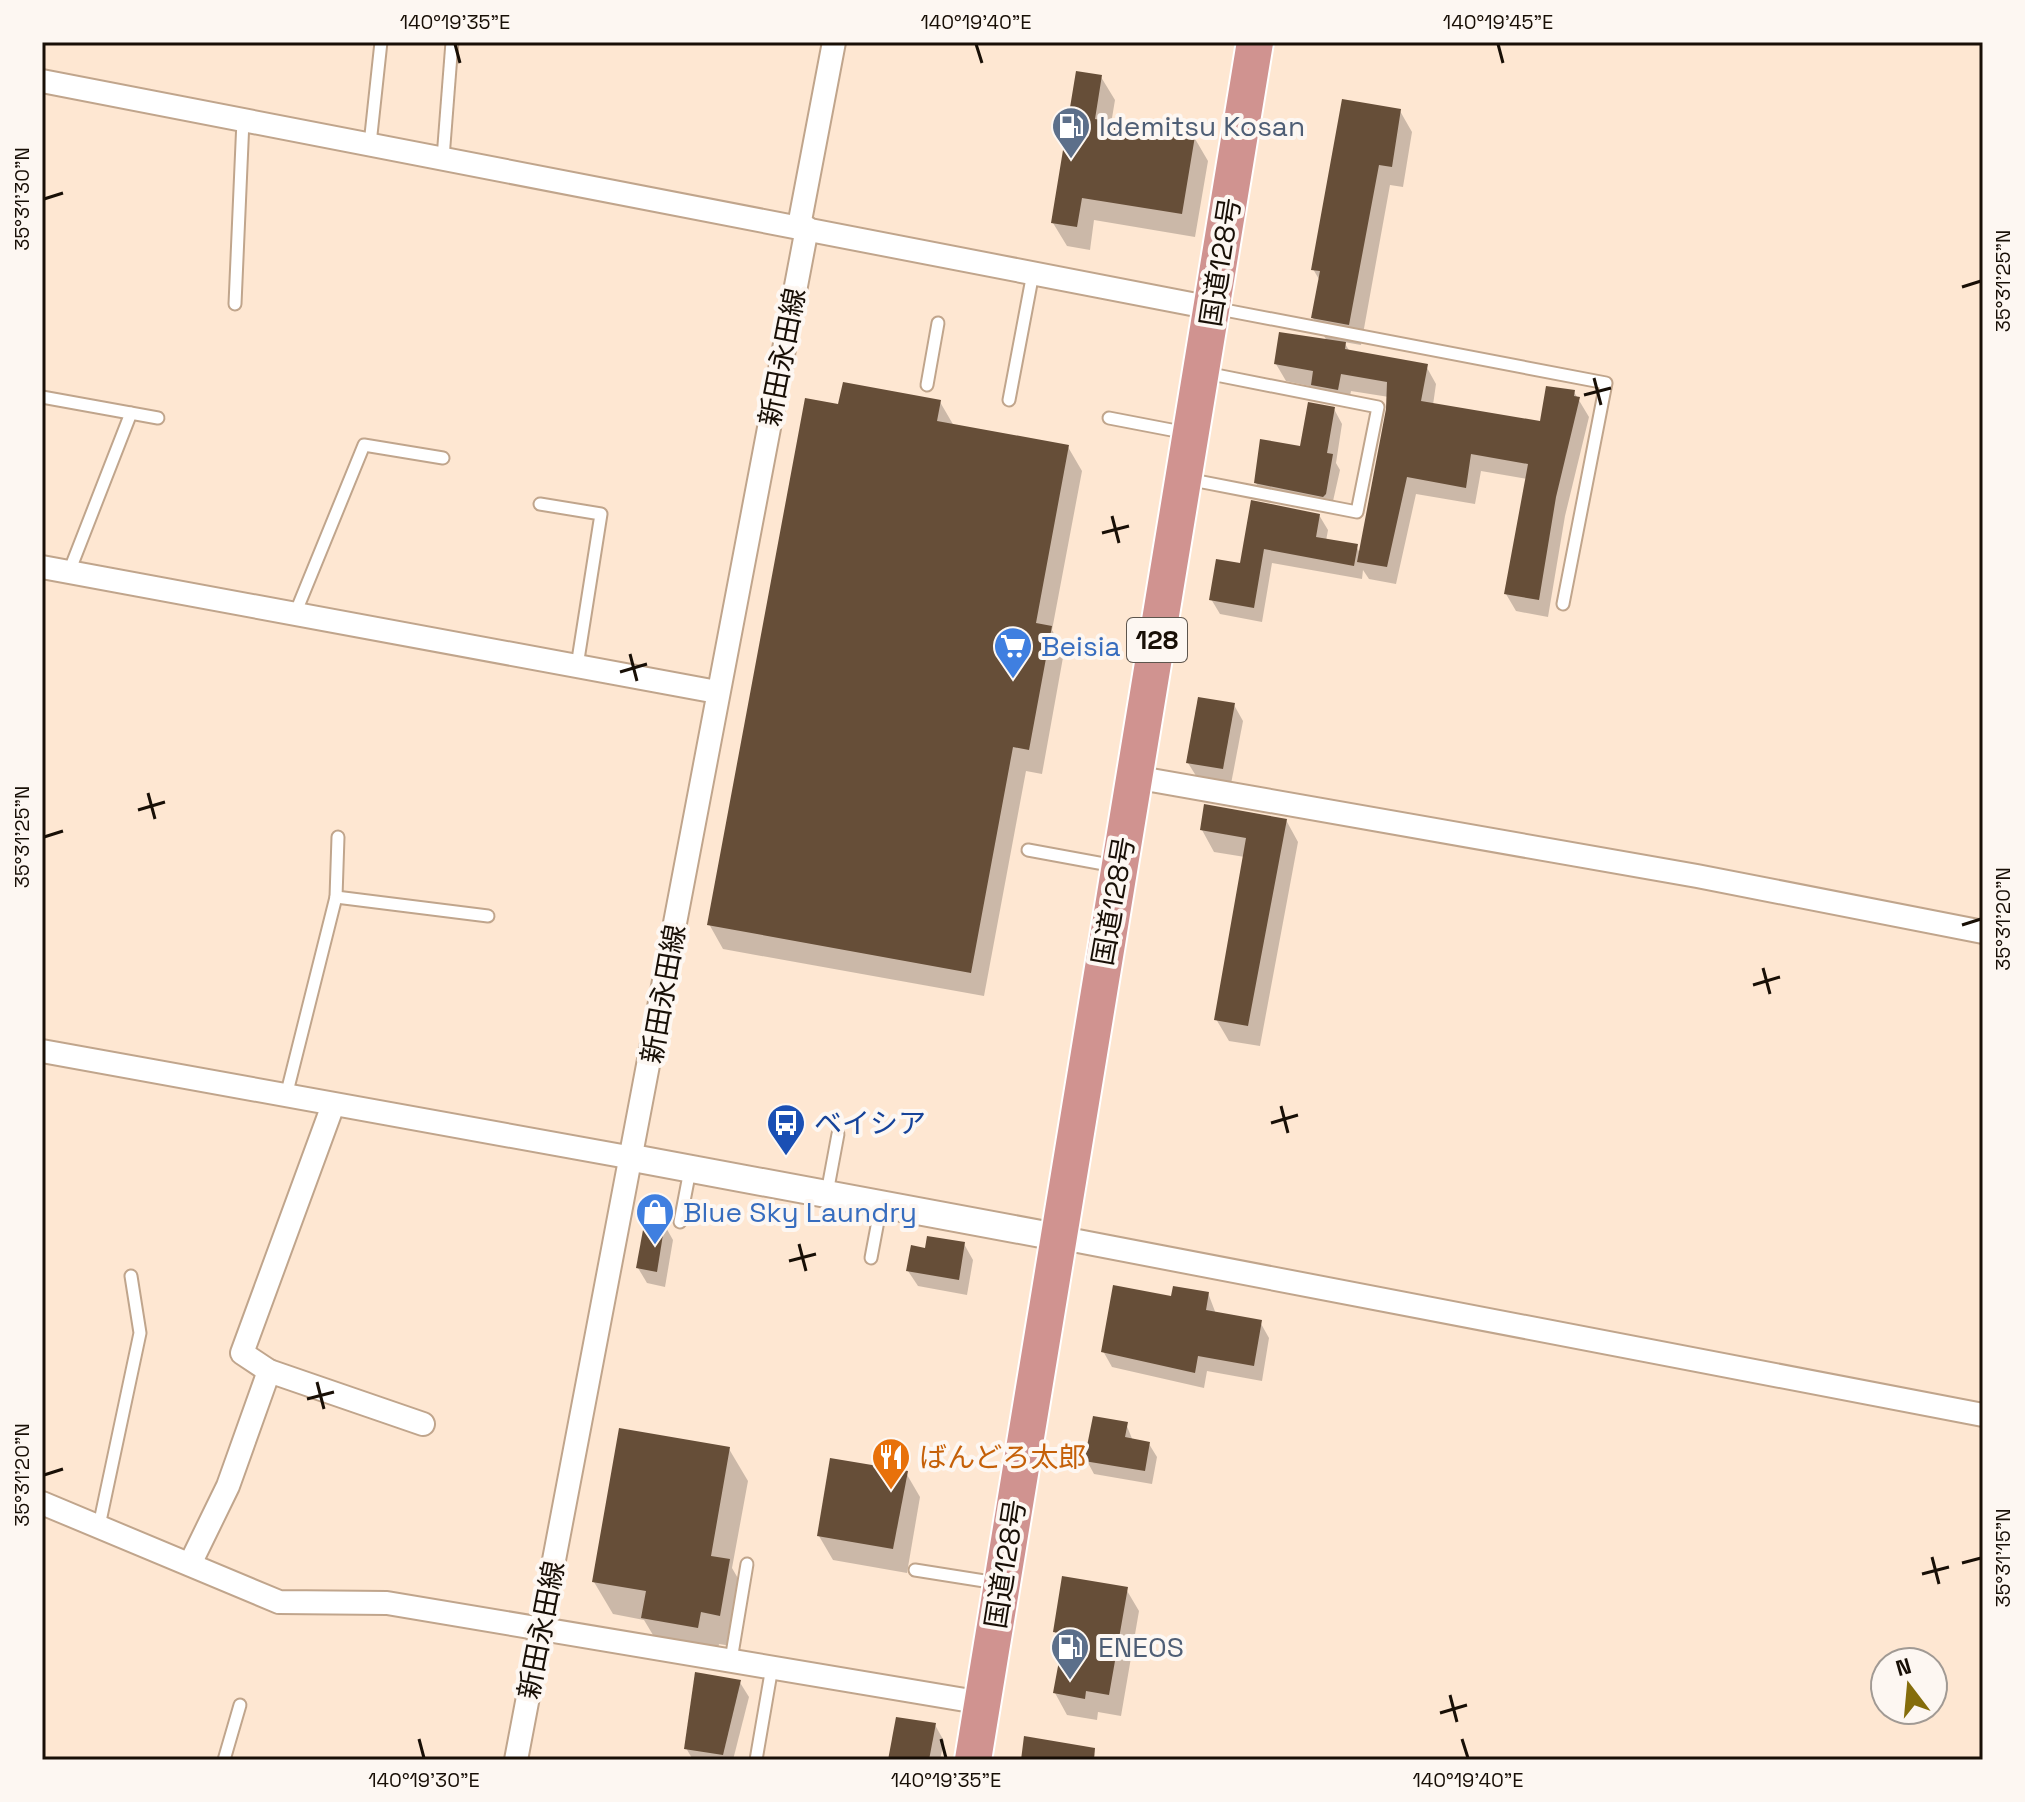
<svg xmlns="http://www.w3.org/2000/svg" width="2025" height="1802" font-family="'Space Grotesk','Noto Sans JP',sans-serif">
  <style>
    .shadow { fill: #0003 }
    .building { fill: #664e38 }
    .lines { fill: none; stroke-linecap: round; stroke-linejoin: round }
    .service-casing { stroke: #c0a58c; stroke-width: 15 }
    .minor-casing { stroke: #c0a58c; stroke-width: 26 }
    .tertiary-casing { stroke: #c0a58c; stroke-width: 30 }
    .trunk-casing { stroke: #fff; stroke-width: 40 }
    .service { stroke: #fff; stroke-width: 11 }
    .minor { stroke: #fff; stroke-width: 22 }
    .tertiary { stroke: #fff; stroke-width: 26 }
    .trunk { stroke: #d09390; stroke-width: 36 }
    .ticks { fill: none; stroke: #180f06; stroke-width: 3 }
    .labels { text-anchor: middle; stroke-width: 8; stroke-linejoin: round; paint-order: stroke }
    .shield { fill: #fdf7f2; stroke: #5d554d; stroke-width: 2 }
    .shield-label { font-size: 26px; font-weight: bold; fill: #180f06 }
    .service-label { font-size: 28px; fill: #4e5e75; stroke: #fdf7f2; text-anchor: start }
    .street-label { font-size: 28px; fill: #180f06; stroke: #fdf7f2 }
    .shop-label { font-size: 28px; fill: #366cbe; stroke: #fdf7f2; text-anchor: start }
    .transit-label { font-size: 28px; fill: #164399; stroke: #fdf7f2; text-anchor: start }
    .food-label { font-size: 28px; fill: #c56008; stroke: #fdf7f2; text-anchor: start }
    .neatline { fill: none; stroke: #180f06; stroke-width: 3 }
    .ticks-label { font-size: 20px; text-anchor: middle; fill: #180f06 }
  </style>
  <rect width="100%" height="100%" fill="#fee7d2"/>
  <g class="shadow">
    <polygon points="1101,77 1115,100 1111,124 1194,137 1208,161 1195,237 1094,220 1090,250 1067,246 1053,223"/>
    <polygon points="1400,111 1412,132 1403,187 1390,185 1361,345 1344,342 1350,352 1426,366 1436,384 1433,405 1541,423 1574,392 1589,417 1565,516 1548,617 1516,611 1506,594 1528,479 1481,471 1475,504 1416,494 1396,584 1369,579 1363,570 1362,579 1272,563 1262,622 1220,614 1211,599 1242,565 1253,502 1319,515 1328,530 1326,541 1356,546 1360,553 1389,397 1351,391 1348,407 1323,402 1314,387 1286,381 1276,364 1327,341 1313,318 1320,281 1313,269"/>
    <polygon points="940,402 954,426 1068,447 1082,471 1052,630 1064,652 1042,774 1026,771 984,996 723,949 709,924 840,407"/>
    <polygon points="1334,409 1342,424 1336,463 1340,470 1331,510 1264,497 1256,483 1302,448"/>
    <polygon points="1234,705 1243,721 1231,784 1198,779 1188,763"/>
    <polygon points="1286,820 1298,842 1260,1046 1229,1041 1216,1019 1245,857 1214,852 1202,830"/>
    <polygon points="664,1224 673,1240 665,1287 647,1283 638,1268"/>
    <polygon points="964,1244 973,1260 967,1295 918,1286 908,1271 926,1250"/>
    <polygon points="1208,1293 1216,1314 1260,1322 1269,1338 1262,1381 1207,1371 1204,1388 1112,1367 1103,1351 1172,1298"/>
    <polygon points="1126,1424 1133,1441 1149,1444 1157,1457 1152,1484 1094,1474 1087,1461"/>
    <polygon points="729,1449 748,1481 732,1568 747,1594 738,1647 719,1644 716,1659 662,1650 644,1620 613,1614 594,1582"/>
    <polygon points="906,1473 920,1497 907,1573 833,1560 819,1536"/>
    <polygon points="1126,1589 1139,1611 1121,1716 1098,1712 1097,1720 1067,1715 1055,1693 1063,1646 1055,1632"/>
    <polygon points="739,1681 749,1697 733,1760 693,1760 686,1748"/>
    <polygon points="935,1725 944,1741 940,1760 891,1760"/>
  </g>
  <g class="building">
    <polygon points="1076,71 1102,75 1095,119 1195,136 1182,214 1082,198 1077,227 1051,223"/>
    <polygon points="1342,99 1401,109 1392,167 1379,165 1349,325 1311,318 1320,271 1311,270"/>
    <polygon points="1279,332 1346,342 1345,349 1428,364 1421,401 1540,421 1546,386 1575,390 1574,396 1580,397 1556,497 1539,600 1504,594 1528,464 1471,454 1466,488 1407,477 1387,567 1357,562 1386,409 1387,382 1341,374 1338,390 1311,385 1313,371 1274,364"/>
    <polygon points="843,382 941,400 937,421 1069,445 1036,623 1052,626 1029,750 1013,747 971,973 707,925 805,398 838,404"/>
    <polygon points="1308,402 1335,407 1327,453 1333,454 1326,494 1323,497 1254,483 1260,439 1300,446"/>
    <polygon points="1251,500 1320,514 1316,537 1358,544 1354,566 1264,549 1254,608 1209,600 1216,559 1240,563"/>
    <polygon points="1198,697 1235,703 1223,769 1186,763"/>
    <polygon points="1204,804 1287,819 1248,1026 1214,1020 1246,838 1200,830"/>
    <polygon points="645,1219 665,1222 657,1272 636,1268"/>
    <polygon points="927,1236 965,1242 959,1280 906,1271 911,1245 925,1248"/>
    <polygon points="1113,1285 1171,1296 1173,1286 1209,1292 1206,1310 1262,1320 1254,1366 1198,1356 1195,1373 1101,1352"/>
    <polygon points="1093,1416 1128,1422 1125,1437 1150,1442 1145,1471 1084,1461"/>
    <polygon points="619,1428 730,1447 711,1556 730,1559 720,1616 701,1612 698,1628 641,1618 646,1591 592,1582"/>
    <polygon points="830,1458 908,1471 893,1549 817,1536"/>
    <polygon points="1062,1576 1128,1587 1109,1695 1086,1691 1085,1699 1053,1693 1064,1634 1053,1632"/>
    <polygon points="695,1672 741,1680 723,1755 684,1749"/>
    <polygon points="896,1717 936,1723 929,1760 888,1760"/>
    <polygon points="1024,1736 1095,1748 1094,1760 1021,1760"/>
  </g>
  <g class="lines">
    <g class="service-casing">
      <g id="service">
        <polyline points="370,144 381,42"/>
        <polyline points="443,158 452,42"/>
        <polyline points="235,304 243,120"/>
        <polyline points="1214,308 1606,383 1563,604"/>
        <polyline points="927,385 938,323"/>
        <polyline points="42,397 158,418"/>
        <polyline points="1009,400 1033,273"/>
        <polyline points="1109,418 1187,433"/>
        <polyline points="1187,479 1357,512 1378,407 1206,373"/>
        <polyline points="540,504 601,514 577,666"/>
        <polyline points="69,572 131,413"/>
        <polyline points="295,614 364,445 443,458"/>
        <polyline points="1028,850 1115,866"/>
        <polyline points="336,897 488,916"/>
        <polyline points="286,1096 336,897 338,837"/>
        <polyline points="827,1193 838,1134"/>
        <polyline points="680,1222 690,1170"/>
        <polyline points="871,1258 881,1205"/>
        <polyline points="99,1526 140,1333 131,1276"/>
        <polyline points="915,1570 997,1583"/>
        <polyline points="731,1660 747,1564"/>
        <polyline points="224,1760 240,1705"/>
        <polyline points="756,1760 772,1667"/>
      </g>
    </g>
    <g class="minor-casing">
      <g id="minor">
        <polyline points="42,81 1212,308"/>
        <polyline points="799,226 834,42"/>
        <polyline points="42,567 717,692"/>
        <polyline points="1134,777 1697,876 1983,932"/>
        <polyline points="42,1051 633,1158"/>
        <polyline points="333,1105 242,1353 269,1371 423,1424"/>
        <polyline points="1057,1237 1983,1415"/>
        <polyline points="42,1503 279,1602 387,1603 983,1703"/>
        <polyline points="190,1564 228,1486 269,1371"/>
        <polyline points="516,1760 807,228"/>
      </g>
    </g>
    <g class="tertiary-casing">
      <polyline id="tertiary" points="633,1158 1057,1237"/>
    </g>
    <g class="trunk-casing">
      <polyline id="trunk" points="973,1760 1255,42"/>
    </g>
    <use href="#service" class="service"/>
    <use href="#minor" class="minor"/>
    <use href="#tertiary" class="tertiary"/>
    <use href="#trunk" class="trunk"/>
  </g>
  <path class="ticks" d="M455 44 460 63M976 44 982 63M1498 44 1503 63M44 199 63 193M1962 287 1981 281M1594 378 1601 405M1584 395 1611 388M1112 516 1119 543M1102 533 1129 526M630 654 637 681M620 672 647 664M148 793 155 819M138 810 165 802M44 837 63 831M1962 925 1981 919M1763 968 1770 994M1753 985 1780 977M1281 1106 1288 1133M1271 1123 1298 1115M799 1244 806 1271M789 1261 816 1254M317 1382 324 1409M307 1399 334 1392M44 1475 63 1469M1932 1557 1939 1584M1962 1563 1981 1558M1922 1574 1949 1567M1450 1695 1457 1722M1440 1713 1467 1705M419 1739 424 1758M941 1739 946 1758M1462 1739 1468 1758"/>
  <defs>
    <g id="fuel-pin" transform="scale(2)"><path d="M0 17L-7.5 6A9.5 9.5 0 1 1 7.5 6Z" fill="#5c6f8a" stroke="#fdf7f2"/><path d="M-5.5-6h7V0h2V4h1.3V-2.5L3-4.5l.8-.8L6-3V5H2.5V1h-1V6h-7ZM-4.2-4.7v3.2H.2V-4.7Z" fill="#fff"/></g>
    <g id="supermarket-pin" transform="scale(2)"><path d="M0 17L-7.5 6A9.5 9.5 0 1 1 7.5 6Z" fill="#3f7fe0" stroke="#fdf7f2"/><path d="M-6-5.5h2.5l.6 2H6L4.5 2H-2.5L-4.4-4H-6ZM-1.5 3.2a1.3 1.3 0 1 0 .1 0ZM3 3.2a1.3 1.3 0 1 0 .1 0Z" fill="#fff"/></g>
    <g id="bus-pin" transform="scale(2)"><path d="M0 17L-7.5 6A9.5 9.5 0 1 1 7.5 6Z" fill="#1a4fb4" stroke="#fdf7f2"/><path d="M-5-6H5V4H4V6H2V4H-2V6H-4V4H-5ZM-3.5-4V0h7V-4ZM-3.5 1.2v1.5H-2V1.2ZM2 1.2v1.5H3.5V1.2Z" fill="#fff"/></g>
    <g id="shop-pin" transform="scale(2)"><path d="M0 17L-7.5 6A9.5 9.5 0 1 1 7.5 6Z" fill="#3f7fe0" stroke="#fdf7f2"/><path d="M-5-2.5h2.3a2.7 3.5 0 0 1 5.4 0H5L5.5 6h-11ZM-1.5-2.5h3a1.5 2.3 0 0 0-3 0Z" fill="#fff"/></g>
    <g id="restaurant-pin" transform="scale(2)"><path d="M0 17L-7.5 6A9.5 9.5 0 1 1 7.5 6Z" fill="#e8710a" stroke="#fdf7f2"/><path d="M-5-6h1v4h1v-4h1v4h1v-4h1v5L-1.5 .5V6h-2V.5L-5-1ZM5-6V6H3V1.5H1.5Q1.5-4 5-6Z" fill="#fff"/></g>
  </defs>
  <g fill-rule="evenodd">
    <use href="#fuel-pin" x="1071" y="126"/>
    <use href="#supermarket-pin" x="1013" y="646"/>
    <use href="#bus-pin" x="786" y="1123"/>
    <use href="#shop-pin" x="655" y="1212"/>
    <use href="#restaurant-pin" x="891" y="1457"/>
    <use href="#fuel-pin" x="1070" y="1647"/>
  </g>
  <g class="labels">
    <rect class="shield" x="1127" y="618" width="60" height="44" rx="6"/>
    <g class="shield-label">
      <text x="1157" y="649">128</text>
    </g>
    <g class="service-label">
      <text x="1099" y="136">Idemitsu Kosan</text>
      <text x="1098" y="1657">ENEOS</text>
    </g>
    <g class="street-label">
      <text transform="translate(1220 262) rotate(-81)" y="10">国道128号</text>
      <text transform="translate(782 357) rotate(-79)" y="10">新田永田線</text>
      <text transform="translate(1113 901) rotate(-80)" y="10">国道128号</text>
      <text transform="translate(663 994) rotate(-80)" y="10">新田永田線</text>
      <text transform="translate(1005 1564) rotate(-81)" y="10">国道128号</text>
      <text transform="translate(541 1630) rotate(-79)" y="10">新田永田線</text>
    </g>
    <g class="shop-label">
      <text x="1041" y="656">Beisia</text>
      <text x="683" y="1222">Blue Sky Laundry</text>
    </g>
    <g class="transit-label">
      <text x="814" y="1133">ベイシア</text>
    </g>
    <g class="food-label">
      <text x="919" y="1467">ばんどろ太郎</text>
    </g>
  </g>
  <rect width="2025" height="1802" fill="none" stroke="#fdf7f2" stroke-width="88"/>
  <g transform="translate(1909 1686) rotate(344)"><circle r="38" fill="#fdf7f2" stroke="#a19a94" stroke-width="2"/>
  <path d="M0-6L14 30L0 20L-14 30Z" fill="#856d0b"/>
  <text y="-12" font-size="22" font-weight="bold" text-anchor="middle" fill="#180f06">N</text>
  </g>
  <rect x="44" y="44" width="1937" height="1714" class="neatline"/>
  <g class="ticks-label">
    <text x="455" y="29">140°19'35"E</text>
    <text x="976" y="29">140°19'40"E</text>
    <text x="1498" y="29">140°19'45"E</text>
    <text transform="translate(22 199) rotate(-90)" y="7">35°31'30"N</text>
    <text transform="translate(2003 281) rotate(-90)" y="7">35°31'25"N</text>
    <text transform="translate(22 837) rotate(-90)" y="7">35°31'25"N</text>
    <text transform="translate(2003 919) rotate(-90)" y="7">35°31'20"N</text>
    <text transform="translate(22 1475) rotate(-90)" y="7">35°31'20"N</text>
    <text transform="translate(2003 1558) rotate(-90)" y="7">35°31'15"N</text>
    <text x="424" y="1787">140°19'30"E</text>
    <text x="946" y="1787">140°19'35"E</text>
    <text x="1468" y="1787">140°19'40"E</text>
  </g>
</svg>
